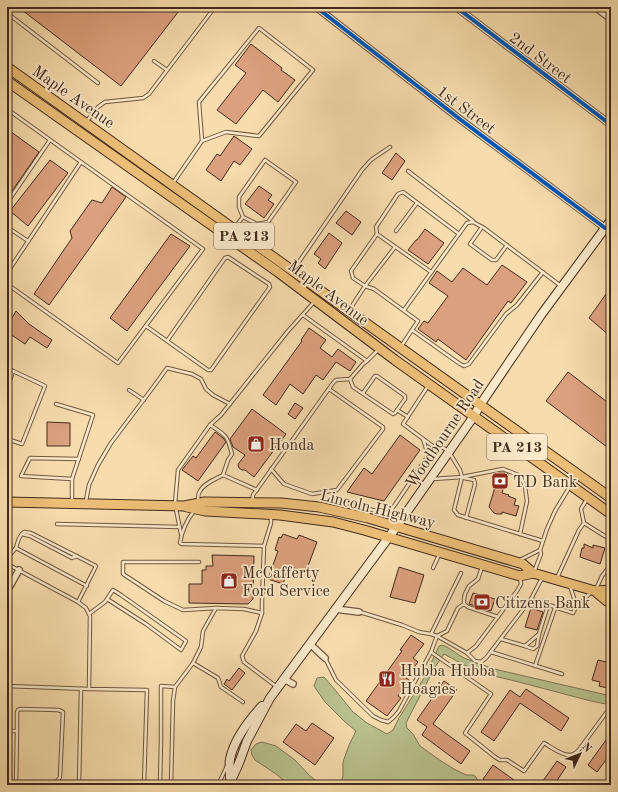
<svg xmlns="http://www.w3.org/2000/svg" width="618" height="792" font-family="'Old Standard TT',serif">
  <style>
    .green { fill: #b9c28d; stroke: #7e7654 }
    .building { fill: #dba07d; stroke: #432a1b }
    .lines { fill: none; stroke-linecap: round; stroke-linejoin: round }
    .lane-casing { stroke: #705740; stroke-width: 4.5 }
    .street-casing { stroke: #705740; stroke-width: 8 }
    .secondary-casing { stroke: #432a1b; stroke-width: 10 }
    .primary-casing { stroke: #432a1b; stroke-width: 11 }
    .lane { stroke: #fae9ca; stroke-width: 2.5 }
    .street { stroke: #fae9ca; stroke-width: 5.5 }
    .secondary { stroke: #fae9ca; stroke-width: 8 }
    .primary { stroke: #ecbe77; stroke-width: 9 }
    .cycleway-casing { stroke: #fae9ca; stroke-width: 6 }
    .cycleway { stroke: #0057b8; stroke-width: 4 }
    .labels { text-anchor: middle; stroke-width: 3.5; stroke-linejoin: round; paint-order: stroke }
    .shield { fill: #fae9ca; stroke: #7a6350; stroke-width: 1 }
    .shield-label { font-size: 15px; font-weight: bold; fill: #432a1b }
    .street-label { font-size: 16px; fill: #432a1b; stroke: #fae9ca }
    .poi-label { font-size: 16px; fill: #432a1b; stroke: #fae9ca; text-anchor: start }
  </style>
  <rect width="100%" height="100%" fill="#f7ddae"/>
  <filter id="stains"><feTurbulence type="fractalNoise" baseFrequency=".005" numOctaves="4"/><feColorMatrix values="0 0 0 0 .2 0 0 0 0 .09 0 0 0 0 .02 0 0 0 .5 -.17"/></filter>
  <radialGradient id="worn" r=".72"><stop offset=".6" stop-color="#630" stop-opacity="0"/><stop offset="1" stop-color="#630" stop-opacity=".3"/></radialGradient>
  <g class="green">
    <polygon points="442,645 447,647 464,658 494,669 611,696 611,705 591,701 515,681 477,672 444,654 435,667 406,723 407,728 413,734 420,746 441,761 454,769 466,775 473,775 476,777 480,785 340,785 343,776 343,762 349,745 356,731 344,721 325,702 314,686 317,678 324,677 336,691 353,712 367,723 387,734 393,730 399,718 424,678 439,646"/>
    <polygon points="262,742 276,746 295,760 310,776 322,785 289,785 276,774 255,760 252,755 251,750 256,744"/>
  </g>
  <g class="building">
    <polygon points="18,7 182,7 121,86"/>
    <polygon points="251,44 282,68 281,70 295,80 278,102 263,90 236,124 217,110 246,73 235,65"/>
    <polygon points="7,129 39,152 12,191 7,187"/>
    <polygon points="234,136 252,149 240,165 234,161 221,181 206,170 217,154 220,156"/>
    <polygon points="396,153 405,161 392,180 382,173"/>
    <polygon points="50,160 68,173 28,226 10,211"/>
    <polygon points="259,186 272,195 268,200 274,204 264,218 245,204"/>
    <polygon points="112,187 126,197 49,305 34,294 72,238 70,231 92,200 102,203"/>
    <polygon points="346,211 361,222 352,235 336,223"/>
    <polygon points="425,229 444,243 428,264 408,250 416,240 417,240"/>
    <polygon points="329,233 342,243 325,269 318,263 321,259 314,254"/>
    <polygon points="171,234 190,246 127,331 110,318"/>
    <polygon points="502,265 527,282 511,303 508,301 466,360 438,339 436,342 418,329 424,321 428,323 448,296 429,283 437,271 452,282 463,268 487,285"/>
    <polygon points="611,287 611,337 589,318"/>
    <polygon points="16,311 29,324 52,340 47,348 30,337 25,344 7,332 7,327"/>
    <polygon points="309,328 326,340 320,348 332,357 338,349 356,362 350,371 336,362 323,380 316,375 303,394 290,384 276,405 263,395 302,341 301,340"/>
    <polygon points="568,372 611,405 611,450 546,401"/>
    <polygon points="295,403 303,408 295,419 288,414"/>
    <polygon points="252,409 286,434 254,477 245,470 242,470 239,468 238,465 239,463 245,455 233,447 230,439"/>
    <polygon points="47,422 70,423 70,446 47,446"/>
    <polygon points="215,432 223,438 226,442 198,481 182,470 193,456 196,458"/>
    <polygon points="400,435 420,450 384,501 347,492 364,468 372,474"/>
    <polygon points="503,472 508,474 502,493 509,495 508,496 516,499 514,505 519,506 516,516 502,512 502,514 497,514 494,513 489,507 495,487 498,473"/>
    <polygon points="283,534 297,539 299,535 317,542 308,566 309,567 306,573 289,566 283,584 268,579 278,551 275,550 279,537 281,538"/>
    <polygon points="584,544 593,548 593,545 605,548 600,564 580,557 582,548 584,548"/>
    <polygon points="212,555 254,556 253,599 248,604 189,603 189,584 202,584 202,570 206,570 206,566 213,566"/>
    <polygon points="399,567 424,575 415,603 390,597"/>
    <polygon points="473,593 495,599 491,611 469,604"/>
    <polygon points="531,608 543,612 537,630 525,627"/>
    <polygon points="411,635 424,644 413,658 418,662 406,678 409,680 398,696 401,698 387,716 366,701 402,651 400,650"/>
    <polygon points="609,652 611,652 611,689 599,686 600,682 592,680 598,660 606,662"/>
    <polygon points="239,668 245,673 232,690 224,684 227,679 229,681"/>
    <polygon points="444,681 457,690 433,724 470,751 461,764 422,735 427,727 417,720"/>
    <polygon points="526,689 569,718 561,731 520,703 494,741 481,732 510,690 520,697"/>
    <polygon points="312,723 334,738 315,765 283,742 296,724 306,731"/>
    <polygon points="611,733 611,753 597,772 588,765"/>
    <polygon points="557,761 566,767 554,785 540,785"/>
    <polygon points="493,765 521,785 492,785 483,779"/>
  </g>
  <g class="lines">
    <g class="lane-casing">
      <g id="lane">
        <polyline points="7,13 98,83"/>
        <polyline points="154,61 167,70"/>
        <polyline points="7,109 81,162"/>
        <polyline points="86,122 98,107 105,102 143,98 149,94 215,7"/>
        <polyline points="408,171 473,221"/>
        <polyline points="173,183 202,141 199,102 259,28 313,70 259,136 226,132 202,141"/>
        <polyline points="7,203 50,140"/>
        <polyline points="7,227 28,241"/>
        <polyline points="235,227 243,217 257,224 268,222 296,182 265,160 239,197 239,207 243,217"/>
        <polyline points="482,227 470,244 492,260 496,260 507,245"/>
        <polyline points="396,231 417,203"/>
        <polyline points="377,234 431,272"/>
        <polyline points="294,269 362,170 371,160 390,147"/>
        <polyline points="7,273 81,162 203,249 118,363 7,284"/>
        <polyline points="350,309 365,286 395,247"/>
        <polyline points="404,310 459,234"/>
        <polyline points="303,315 367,361 379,349"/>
        <polyline points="146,326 208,370 211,370 270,287 269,284 228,257 225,258 167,341"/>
        <polyline points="412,330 418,321 374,289 365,286 353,278 351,271 377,234 376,227 398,194 403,192 459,234 467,223 473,222 484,228 561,286"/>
        <polyline points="402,345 412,330 460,364 464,366 469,364 506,314 517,305 543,272"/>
        <polyline points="7,368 13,371 7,389"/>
        <polyline points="350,379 353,387 393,414 395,413 405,399 405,396 377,376 375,376 363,393"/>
        <polyline points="428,386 403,424 434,447"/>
        <polyline points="129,390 144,400"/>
        <polyline points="56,404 93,415 72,479 72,501"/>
        <polyline points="397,410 408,417"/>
        <path d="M210 425C227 436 227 435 232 454L228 460 223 475"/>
        <polyline points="7,439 22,444 45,386 13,371"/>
        <polyline points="428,456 437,443 449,452 460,470 462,477 454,510 458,515 543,541"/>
        <polyline points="271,469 284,484 312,494 337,490 383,429 383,427 329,389"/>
        <polyline points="414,477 425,485"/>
        <polyline points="464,478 474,480 475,484 466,518"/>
        <polyline points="72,479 21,476 30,458 79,459"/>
        <polyline points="433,479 462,477 503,469 521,476 525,487 527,501 520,534"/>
        <polyline points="587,499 581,509 584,523 611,540"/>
        <polyline points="86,501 89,485 98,465 111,443 154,386 167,368 192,374 201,379 206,389 213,395 230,404"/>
        <path d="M198 501C198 498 198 493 200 491 204 483 216 479 223 475L257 490"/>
        <polyline points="252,501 253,495 333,383 336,380 350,379 363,364 367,361"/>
        <polyline points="175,504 178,470 210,425 221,415 288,331 314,302"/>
        <polyline points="346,504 386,513 390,512 428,456 425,445 423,439"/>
        <polyline points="176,509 181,534"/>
        <path d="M194 511C186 521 182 530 180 543L182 544 264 546"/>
        <polyline points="271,517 271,523 264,546 262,602 262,613 256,631 242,656 244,662 277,687"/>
        <polyline points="57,524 180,527"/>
        <polyline points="22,534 30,536 72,558 77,556"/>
        <polyline points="7,558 16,548"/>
        <polyline points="520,560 540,550"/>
        <polyline points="199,562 123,562 123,574 164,601 183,610 216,608"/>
        <polyline points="7,563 11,566 78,602 86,608 90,616 89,689 147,690 144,785"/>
        <polyline points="433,568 439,555"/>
        <polyline points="534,572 541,554 540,550 547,529 555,511 569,488"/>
        <polyline points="557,578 579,530 584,523"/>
        <path d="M570 586 574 598 573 605 575 609C580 605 585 598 590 593"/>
        <polyline points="596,589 602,576 609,567 611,559"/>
        <polyline points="531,599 573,613 575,609"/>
        <path d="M78 602 96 566 31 533 24 532C18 536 18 542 16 548L87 586"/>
        <polyline points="464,604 464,599 465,594 469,586 478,579 482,567"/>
        <polyline points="464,604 468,607 498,617"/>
        <polyline points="360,612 402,625 419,632 431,634 437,636 467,653 475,661 481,662 486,658 531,599 542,578"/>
        <polyline points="89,614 105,602 107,599 146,624 181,650 186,641 121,595 113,590 107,599"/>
        <polyline points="431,634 461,573"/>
        <polyline points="501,639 525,646 539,634 548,605"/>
        <polyline points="525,646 533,649 537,646 539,634"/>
        <path d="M431 652 491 694 465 733 495 757 500 760H507L524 771 544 743C551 747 561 755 569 755 573 755 576 753 578 751L609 709H611"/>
        <polyline points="491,652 562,674"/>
        <polyline points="467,653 476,646 517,591 521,584 520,577"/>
        <polyline points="325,658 336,680 373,716 381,720 388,722 394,717 399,711 431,652 437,636 447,631 458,608 464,604"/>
        <polyline points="193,663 218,678 221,687 243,702"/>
        <polyline points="535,666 555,608"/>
        <polyline points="7,686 89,689"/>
        <polyline points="7,731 17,731 17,712 18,710 21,709 58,710 61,711 63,712 60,777 57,781 55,785"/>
        <polyline points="16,785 17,731"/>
        <polyline points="79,785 81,689"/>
        <polyline points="160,785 161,740 161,686 175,687"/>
        <polyline points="171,785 173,701 175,687 193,663 201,647 203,631 216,608 244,609 262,613"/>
        <polyline points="218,785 227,766"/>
      </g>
    </g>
    <g class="street-casing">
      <g id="street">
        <polyline points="316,7 461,120 605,228"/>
        <polyline points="456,7 611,125"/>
        <polyline points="595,7 611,19"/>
        <polyline points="10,586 19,570"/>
        <polyline points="335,609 359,612"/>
        <polyline points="310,644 325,658"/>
        <polyline points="284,679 293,684"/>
      </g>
    </g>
    <g class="secondary-casing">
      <g id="secondary">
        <path d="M230 778C230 772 229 765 230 759 234 740 249 720 262 706"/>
        <polyline points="230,783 239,763 247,741 270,698 397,526 474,416 480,405 541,315 611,220"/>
      </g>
    </g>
    <g class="primary-casing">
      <g id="primary">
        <polyline points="7,67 611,498"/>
        <polyline points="7,81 278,272 395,360 611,514"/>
        <polyline points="7,502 184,506 205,502 281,503 319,507 368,518 523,564 533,573 595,591 607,601 611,603"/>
        <polyline points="187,507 205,511 280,515 333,522 364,530 520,576 533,573"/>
        <polyline points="595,591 611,590"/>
      </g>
    </g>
    <use href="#lane" class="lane"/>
    <use href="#street" class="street"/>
    <use href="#secondary" class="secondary"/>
    <use href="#primary" class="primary"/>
    <g class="cycleway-casing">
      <g id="cycleway">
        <polyline points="316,7 461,120 605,228"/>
        <polyline points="456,7 611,125"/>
      </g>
    </g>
    <use href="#cycleway" class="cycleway"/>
  </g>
  <defs>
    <g id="shop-square" transform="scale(0.9)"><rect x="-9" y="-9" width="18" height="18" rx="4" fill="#8f2418" stroke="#fae9ca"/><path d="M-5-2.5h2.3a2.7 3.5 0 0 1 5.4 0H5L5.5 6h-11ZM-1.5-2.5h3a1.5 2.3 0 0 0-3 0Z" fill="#fff"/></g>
    <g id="bank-square" transform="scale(0.9)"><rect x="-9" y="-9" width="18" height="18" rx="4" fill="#8f2418" stroke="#fae9ca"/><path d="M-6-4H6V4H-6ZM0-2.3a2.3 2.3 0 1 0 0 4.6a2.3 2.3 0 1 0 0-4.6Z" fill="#fff"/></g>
    <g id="restaurant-square" transform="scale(0.9)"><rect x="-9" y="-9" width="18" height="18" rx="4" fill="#8f2418" stroke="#fae9ca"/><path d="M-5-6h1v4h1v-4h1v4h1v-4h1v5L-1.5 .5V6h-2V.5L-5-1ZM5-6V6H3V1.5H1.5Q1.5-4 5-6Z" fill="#fff"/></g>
  </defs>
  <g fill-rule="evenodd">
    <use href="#shop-square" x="256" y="444"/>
    <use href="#bank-square" x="500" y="481"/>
    <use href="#shop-square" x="229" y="581"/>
    <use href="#bank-square" x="482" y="602"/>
    <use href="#restaurant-square" x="387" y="679"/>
  </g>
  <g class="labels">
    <g class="shield">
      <rect x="214" y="223" width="60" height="26" rx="3"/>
      <rect x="487" y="434" width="60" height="26" rx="3"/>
    </g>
    <g class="shield-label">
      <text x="244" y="241">PA 213</text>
      <text x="517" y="452">PA 213</text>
    </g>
    <g class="street-label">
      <text transform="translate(541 57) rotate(37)" y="6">2nd Street</text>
      <text transform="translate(74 96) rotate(35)" y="6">Maple Avenue</text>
      <text transform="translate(467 109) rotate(37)" y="6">1st Street</text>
      <text transform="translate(329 292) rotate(37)" y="6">Maple Avenue</text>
      <text transform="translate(444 433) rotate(-56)" y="6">Woodbourne Road</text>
      <text transform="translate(378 508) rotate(14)" y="6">Lincoln Highway</text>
    </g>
    <g class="poi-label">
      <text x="269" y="450">Honda</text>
      <text x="513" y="487">TD Bank</text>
      <text x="242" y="578">McCafferty<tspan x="242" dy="18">Ford Service</tspan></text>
      <text x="495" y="608">Citizens Bank</text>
      <text x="400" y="676">Hubba Hubba<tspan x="400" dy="18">Hoagies</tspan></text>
    </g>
  </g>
  <rect width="618" height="792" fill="none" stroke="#f7ddae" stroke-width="24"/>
  <rect x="8" y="8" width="602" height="776" fill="none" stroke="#432a1b" stroke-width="2"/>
  <rect x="12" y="12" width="594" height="768" fill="none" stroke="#432a1b"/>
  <g transform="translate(580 754) rotate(47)" stroke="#fae9ca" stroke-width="3" paint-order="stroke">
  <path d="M0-3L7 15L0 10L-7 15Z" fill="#432a1b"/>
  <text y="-6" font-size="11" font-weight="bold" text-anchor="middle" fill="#432a1b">N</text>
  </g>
  <rect width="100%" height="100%" filter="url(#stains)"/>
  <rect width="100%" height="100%" fill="url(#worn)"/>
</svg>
